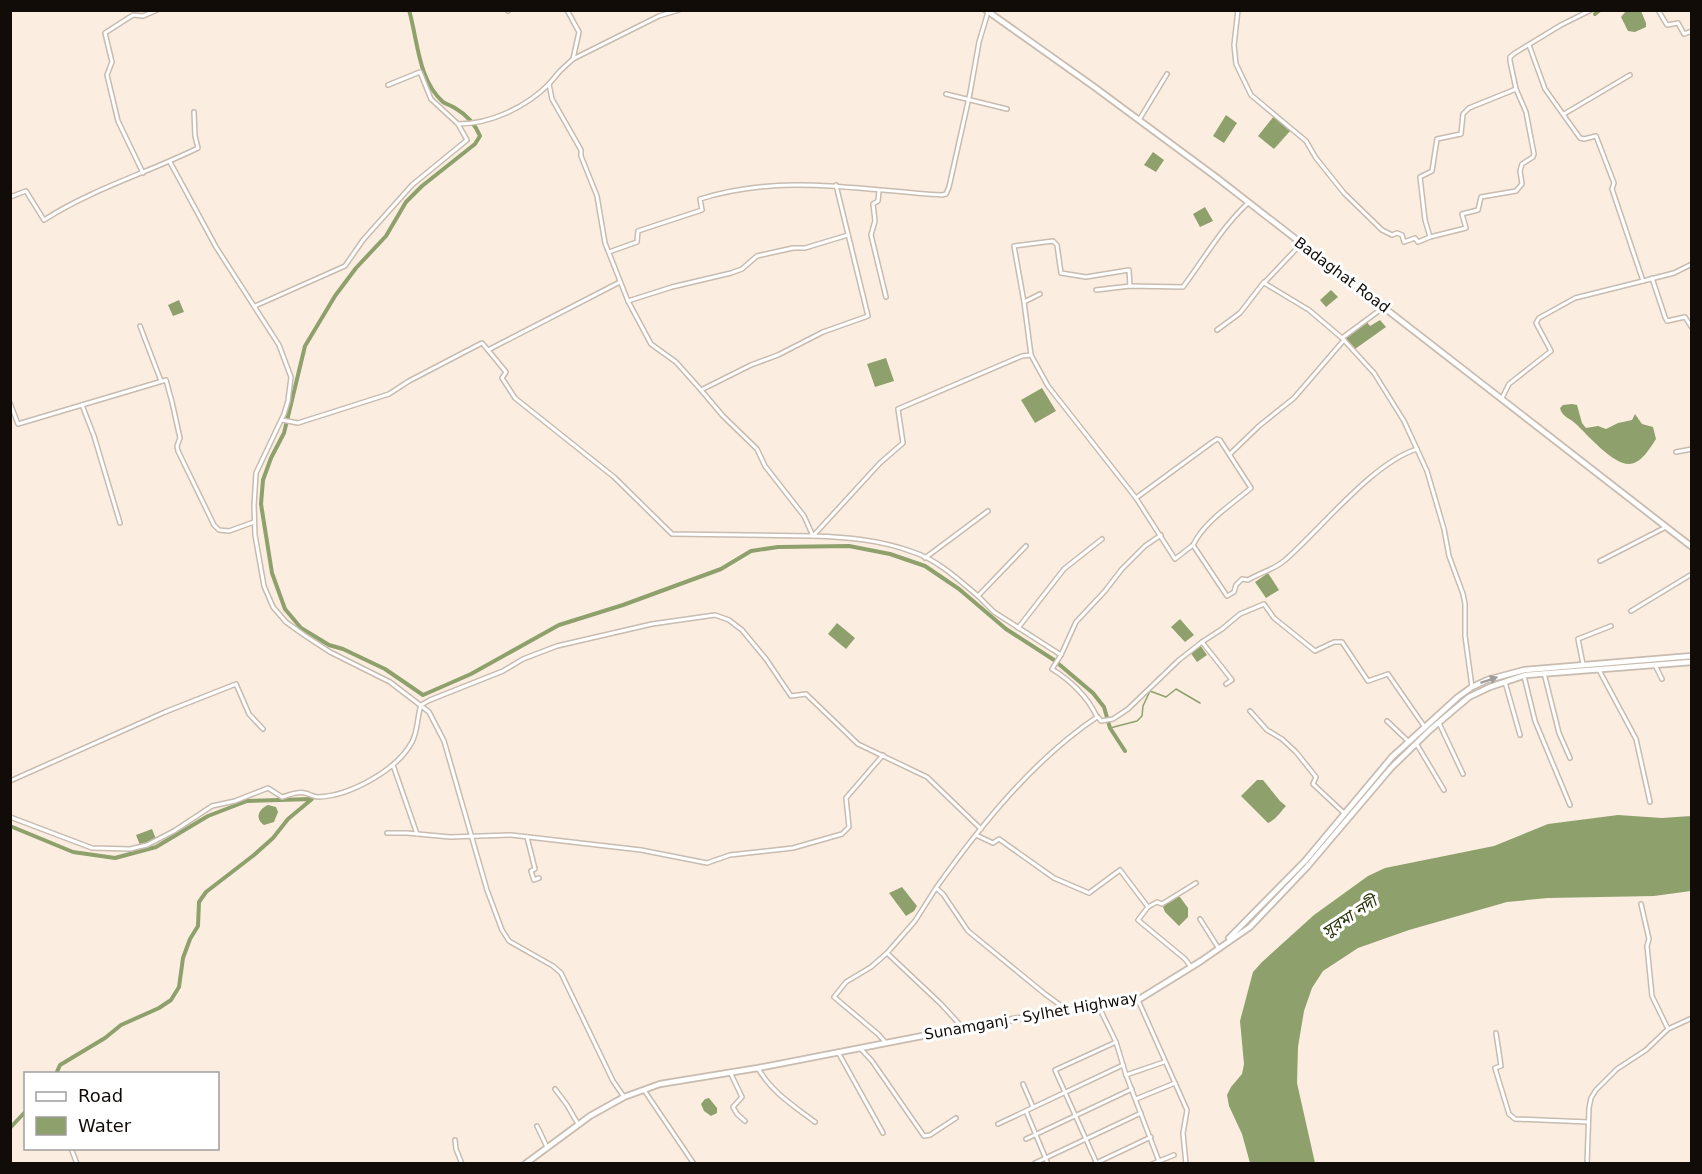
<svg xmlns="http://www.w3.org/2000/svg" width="1702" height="1174" font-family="'DejaVu Sans','Noto Sans Bengali',sans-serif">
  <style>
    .water { fill: #8ea06b }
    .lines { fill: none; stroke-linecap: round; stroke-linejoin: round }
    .stream { stroke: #8ea06b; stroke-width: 1.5 }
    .canal { stroke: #8ea06b; stroke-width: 4 }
    .street-casing { stroke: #c8bbaf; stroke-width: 6 }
    .secondary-casing { stroke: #c8bbaf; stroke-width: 8 }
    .primary-casing { stroke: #c8bbaf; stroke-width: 8 }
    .street { stroke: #fff; stroke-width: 3 }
    .secondary { stroke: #fff; stroke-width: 4.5 }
    .primary { stroke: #fff; stroke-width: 4.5 }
    .oneway { fill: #a09e9c }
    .labels { text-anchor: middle; stroke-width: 6; stroke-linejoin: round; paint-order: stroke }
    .street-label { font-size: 15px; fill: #110c08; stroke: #fff }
    .water-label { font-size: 16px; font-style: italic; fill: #253107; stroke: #fff }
  </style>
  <rect width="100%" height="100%" fill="#fbeee1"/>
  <g class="water">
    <polygon points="1626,11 1641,11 1646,23 1646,27 1635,32 1628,31 1621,17"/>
    <polygon points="1226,115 1237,123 1224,143 1213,136"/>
    <polygon points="1274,116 1291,130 1274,149 1258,136"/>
    <polygon points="1153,152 1164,160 1156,172 1144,165"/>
    <polygon points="1205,207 1213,221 1200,227 1193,214"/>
    <polygon points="1331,290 1338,297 1326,307 1320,300"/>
    <polygon points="179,300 184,312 173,316 168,305"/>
    <polygon points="1380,320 1386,327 1355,349 1345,337 1367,322 1370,326"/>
    <polygon points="886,358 894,381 875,387 867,364"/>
    <polygon points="1042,388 1056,411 1035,423 1021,400"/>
    <path d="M1572 404 1577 405 1582 423 1586 428 1598 426 1606 429 1618 423 1632 420 1635 414 1642 424 1653 427 1656 439C1650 448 1641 464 1629 464 1612 464 1588 435 1576 424 1570 418 1562 417 1560 408L1563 405Z"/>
    <polygon points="1268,573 1279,590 1266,598 1255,582"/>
    <polygon points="1180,619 1194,635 1185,642 1171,627"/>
    <polygon points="837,623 855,638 846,649 828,634"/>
    <polygon points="1200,645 1207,655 1197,662 1190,652"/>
    <path d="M1257 780H1263L1280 801 1286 806C1280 812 1277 819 1268 823L1241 796Z"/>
    <path d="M268 805 276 807 278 812 274 822 264 825C254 818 259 809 268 805Z"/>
    <polygon points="1618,815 1662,818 1691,816 1691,891 1654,896 1548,898 1507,902 1409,930 1358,948 1323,971 1312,988 1304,1011 1298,1047 1297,1083 1315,1163 1250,1163 1242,1134 1229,1106 1227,1095 1231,1087 1242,1074 1244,1064 1240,1021 1253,972 1262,962 1314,915 1368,876 1385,868 1494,846 1548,824"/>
    <polygon points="152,829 156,839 140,845 136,835"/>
    <polygon points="902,887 917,906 914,911 906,916 889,893"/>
    <polygon points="1175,896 1180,897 1188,908 1188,917 1179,926 1165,912 1163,907"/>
    <polygon points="709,1098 717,1108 717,1113 711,1116 704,1111 701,1104 705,1099"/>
  </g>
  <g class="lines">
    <polyline class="stream" points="1110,728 1137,721 1142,716 1143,706 1150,691 1166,697 1176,689 1200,703"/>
    <g class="canal">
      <path d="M409 10C418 41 418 80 443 102 446 104 452 106 455 108 467 115 475 124 480 136L475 144 422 186 406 202 386 236 356 268 335 296 305 346 284 433 271 458 263 480 261 504 272 573 285 609 301 628 329 645 343 649 385 669 423 695 471 674 559 625 623 605 721 569 751 551 778 547 849 546 890 554 925 566 959 589 1006 629 1054 660 1093 693 1104 707 1110 728 1125 751"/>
      <polyline points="1595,14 1600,10"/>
      <polyline points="10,826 73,852 115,858 156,847 208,816 247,801 312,799 288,819 273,838 254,855 206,892 199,902 198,926 190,939 183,958 179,987 171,1000 159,1008 121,1025 105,1038 60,1065 56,1074"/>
      <polyline points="10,1128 26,1111"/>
    </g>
    <g class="street-casing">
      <g id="street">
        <polyline points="508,10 508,11"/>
        <polyline points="567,10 579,32 573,59"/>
        <polyline points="679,10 659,16 573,59 560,71 549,84 552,99 581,150 581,156 597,196 605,243 628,301 651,344 676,362 701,390 751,365 778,355 823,332 868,316 836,185"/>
        <polyline points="1238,10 1234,45 1236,64 1251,95 1306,141 1316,158 1344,193 1382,230 1392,235 1397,233 1402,235 1404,242 1415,238 1418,242 1430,237"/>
        <polyline points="1658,10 1667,25 1678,23 1684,34 1692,31"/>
        <path d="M388 85 420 72 431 99 458 124C491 124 526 107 549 84"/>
        <polyline points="1516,89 1526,112 1534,154 1533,157 1522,164 1520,171 1522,184 1516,191 1481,197 1478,210 1462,214 1466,228 1430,237 1425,220 1420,177 1432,171 1437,139 1461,134 1463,114 1469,108 1516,89 1510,61 1510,57 1515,53 1561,25 1591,10"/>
        <polyline points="946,94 1007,109"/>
        <polyline points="1564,114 1630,75"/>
        <polyline points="1139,120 1167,74"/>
        <polyline points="170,162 216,247 279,345 291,377 288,401 284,414 256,473 254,506 255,535 264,586 273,607 286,622 304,635 330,652 390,682 429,712 444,741 487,890 502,930 509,941 553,966 561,973 613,1081 624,1097"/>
        <polyline points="143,173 118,121 107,75 112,62 105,33 133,15 143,16 157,10"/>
        <polyline points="879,191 878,201 873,204 875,221 871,235 886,297"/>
        <path d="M10 197 26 191 44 220C92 189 147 173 198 148L195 136 194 112"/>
        <polyline points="1301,244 1264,283 1309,310 1342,338 1374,373 1404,421 1427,471 1444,529 1449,556 1463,594 1465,604 1465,636 1472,687"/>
        <path d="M609 252 637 242 638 231 702 210 700 199C784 173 858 190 942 195L946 194 949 187 970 93 979 42 988 12"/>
        <polyline points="1652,278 1665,317 1667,321 1685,317 1692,328"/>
        <polyline points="1643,281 1674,273 1692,264"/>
        <path d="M1096 290 1130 286 1183 287C1204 259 1222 227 1248 203"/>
        <polyline points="628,301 672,287 731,273 742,269 757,256 793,248 805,248 848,235"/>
        <polyline points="1024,302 1014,246 1053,241 1057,245 1061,273 1086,277 1129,270 1130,286"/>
        <polyline points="255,306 345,266 363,240 412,185 467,140 458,124"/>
        <polyline points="140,326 161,381"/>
        <polyline points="1217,330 1240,313 1264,282"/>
        <polyline points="1342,338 1384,307"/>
        <polyline points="488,350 506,372 502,378 515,398 614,477 672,534 813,536 804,516 765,466 757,449 723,416 701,390"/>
        <path d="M1031 355 1048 386 1136 498 1175 559 1193 545 1227 596 1234 592 1236 585 1242 579 1248 580C1259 573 1273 570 1284 561 1321 529 1372 463 1417 449"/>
        <polyline points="1502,398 1509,384 1551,351 1536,323 1539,318 1575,298 1643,281 1612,189 1614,183 1596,136 1584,139 1580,138 1545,89 1529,45"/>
        <polyline points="10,403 18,424 166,380 172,402 180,438 177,446 178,451 214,525 219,530 229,531 254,522"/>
        <polyline points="82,405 94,436 120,523"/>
        <polyline points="282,420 298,423 389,394 409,381 478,345 482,343 488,350 620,282"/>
        <polyline points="1676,452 1692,449"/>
        <polyline points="1230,454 1259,426 1294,398 1344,340"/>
        <path d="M1136 498 1211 443 1217 439 1220 440 1251 488C1231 505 1205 521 1193 545"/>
        <path d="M1026 546 978 596 994 612 1061 655 1052 669C1070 680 1088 697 1097 717 1033 760 981 825 936 888L943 894 968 931 1045 994 1067 1010"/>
        <polyline points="925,558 988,511"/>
        <polyline points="1600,561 1666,527"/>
        <path d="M978 596C959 580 938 560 913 552 881 540 847 537 813 536L880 463 903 443 898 409 1022 356 1031 355 1024 302 1040 294"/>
        <polyline points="1631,611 1692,574"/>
        <polyline points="1018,628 1064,569 1102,539"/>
        <polyline points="1202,642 1222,629 1240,614 1264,604 1274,618 1315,651 1334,642 1342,642 1368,681 1388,674 1424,726"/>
        <polyline points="1061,655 1076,622 1105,591 1122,569 1145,546 1161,535"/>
        <polyline points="1583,664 1578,639 1611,626"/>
        <polyline points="1655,665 1662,679"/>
        <polyline points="1599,670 1636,739 1650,802"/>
        <polyline points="1544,673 1559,733 1570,758"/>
        <polyline points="1524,676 1535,721 1570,805"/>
        <polyline points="1505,682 1520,735"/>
        <polyline points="1250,711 1267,730 1282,739 1296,752 1316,777 1313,784 1344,813"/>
        <polyline points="1098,717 1101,721 1113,719 1128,709 1179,660 1202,642 1232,680 1226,684"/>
        <polyline points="1387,721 1408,741"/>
        <polyline points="1439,723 1463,774"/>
        <polyline points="1416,743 1444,790"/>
        <polyline points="393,765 417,834"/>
        <polyline points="10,781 165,712 236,684 249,714 263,729"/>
        <path d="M10 817 92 848 130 849 147 845 174 831 212 806 235 801 268 788 282 797C290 795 297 791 305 793 310 794 313 797 318 797 350 796 397 770 412 742 418 731 417 717 421 705L430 700 503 671 523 659 557 646 652 624 715 615 729 620 742 630 766 659 791 696 806 694 858 744 927 777 981 829"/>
        <polyline points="387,833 407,833 450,837 511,835 641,850 707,863 730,855 793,848 842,834 849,827 846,798 883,755"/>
        <polyline points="976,835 993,843 999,839 1054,878 1089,893 1120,870 1148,907 1138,920 1185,959 1191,967"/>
        <polyline points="527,837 535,869 531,871 534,880 539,878"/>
        <polyline points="936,888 915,921 887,953 941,1004 963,1028"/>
        <polyline points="1641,904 1649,939 1647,946 1652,996 1668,1029"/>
        <polyline points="1148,907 1157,902 1162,904 1196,883"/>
        <polyline points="1200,919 1219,949"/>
        <polyline points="1138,1000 1187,1110 1183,1133 1186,1164"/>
        <polyline points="1098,1005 1116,1042 1126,1075 1160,1164"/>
        <polyline points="1496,1033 1501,1066 1495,1068 1509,1114 1515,1119 1588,1122"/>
        <polyline points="886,1043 878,1034 834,997 846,982 871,967 887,953"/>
        <polyline points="860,1048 872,1061 924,1136 930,1135 956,1118"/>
        <polyline points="838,1052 883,1133"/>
        <path d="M758 1068C771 1092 794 1106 815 1122"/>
        <polyline points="730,1072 742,1097 733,1107 737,1114 745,1121"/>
        <polyline points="1126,1075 1164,1062"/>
        <polyline points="1023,1084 1033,1107"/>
        <polyline points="555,1089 567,1105 578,1124"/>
        <polyline points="644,1090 694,1164"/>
        <polyline points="1136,1099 1175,1083"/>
        <polyline points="1026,1111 1048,1164"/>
        <polyline points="998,1124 1123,1065"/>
        <polyline points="537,1126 547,1147"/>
        <polyline points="1026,1139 1132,1089"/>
        <polyline points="455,1140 456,1149 462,1164"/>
        <polyline points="71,1148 77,1164"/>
        <polyline points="1035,1163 1141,1113"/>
        <polyline points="1094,1164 1151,1137"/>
        <polyline points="1097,1164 1055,1070 1116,1042"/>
        <polyline points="1152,1164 1174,1155"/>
        <polyline points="1587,1164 1589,1108 1591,1098 1596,1090 1617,1069 1646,1050 1668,1029 1692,1018"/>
      </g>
    </g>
    <g class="secondary-casing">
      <polyline id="secondary" points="986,10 1093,86 1216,177 1692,547"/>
    </g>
    <g class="primary-casing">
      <g id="primary">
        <polyline points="1229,938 1305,861 1392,757 1458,697 1472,687 1487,680 1524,670 1692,656"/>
        <polyline points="525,1164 590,1116 624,1097 660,1084 758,1068 963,1028 1098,1005 1138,1000 1201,961 1250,927 1307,867 1391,768 1430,730 1469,697 1490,687 1526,675 1692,662"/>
      </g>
    </g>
    <use href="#street" class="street"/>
    <use href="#secondary" class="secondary"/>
    <use href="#primary" class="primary"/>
  </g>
  <defs><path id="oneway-solid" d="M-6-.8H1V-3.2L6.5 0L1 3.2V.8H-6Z" transform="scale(1.5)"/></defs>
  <use class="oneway" href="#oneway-solid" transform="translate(1489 680) rotate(-19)"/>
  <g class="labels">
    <g class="street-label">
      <text transform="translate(1342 275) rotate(37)" y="5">Badaghat Road</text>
      <text transform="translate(1031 1016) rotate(-10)" y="5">Sunamganj - Sylhet Highway</text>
    </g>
    <g class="water-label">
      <text transform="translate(1349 916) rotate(-33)" y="6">সুরমা নদী</text>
    </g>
  </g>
  <rect width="1702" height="1174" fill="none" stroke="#110c08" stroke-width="24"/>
  <rect x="24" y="1072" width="195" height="78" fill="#ffffff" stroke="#a09e9c" stroke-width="1.5"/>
  <rect x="36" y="1092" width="30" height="9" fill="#ffffff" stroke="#a09e9c" stroke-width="1.5"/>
  <text x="78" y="1102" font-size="18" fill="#110c08">Road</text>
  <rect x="36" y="1117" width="30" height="18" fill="#8ea06b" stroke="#a09e9c" stroke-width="1.5"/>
  <text x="78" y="1132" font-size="18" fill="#110c08">Water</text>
</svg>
